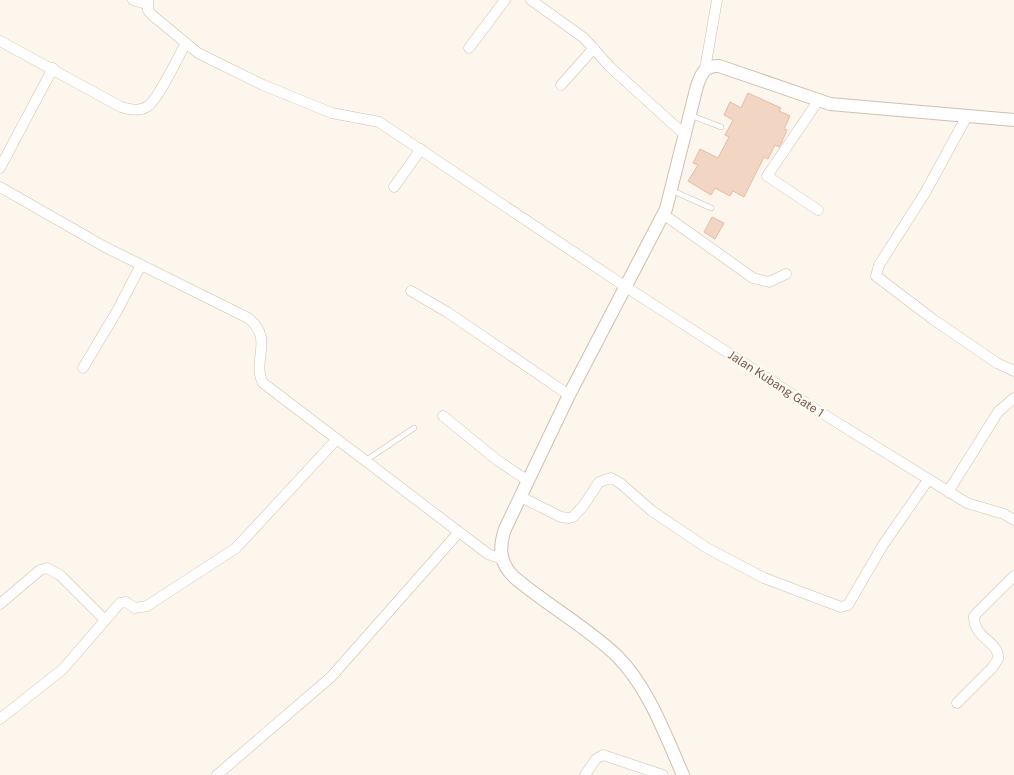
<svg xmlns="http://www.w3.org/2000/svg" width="1014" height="775" font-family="'Public Sans',sans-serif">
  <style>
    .building { fill: #f3d5c3; stroke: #e6bba3 }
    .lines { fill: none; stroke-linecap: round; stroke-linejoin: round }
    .service-casing { stroke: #d1beb0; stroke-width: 6 }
    .minor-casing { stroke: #d1beb0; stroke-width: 11 }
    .tertiary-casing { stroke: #d1beb0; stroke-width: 14 }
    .service { stroke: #fff; stroke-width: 5 }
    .minor { stroke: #fff; stroke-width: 10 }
    .tertiary { stroke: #fff; stroke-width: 12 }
    .labels { text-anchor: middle; stroke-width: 4.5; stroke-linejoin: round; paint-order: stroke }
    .street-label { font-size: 12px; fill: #7a5c4d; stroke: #fffaf3 }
  </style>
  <rect width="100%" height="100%" fill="#fdf6ec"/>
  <g class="building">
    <polygon points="748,93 781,108 779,111 790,116 784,129 787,130 781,144 779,147 775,145 768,159 764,157 744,197 733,191 730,196 715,188 711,195 688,181 698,165 693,163 700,149 718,158 729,137 725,135 733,120 724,115 730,102 741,108"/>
    <polygon points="712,217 724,223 715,239 704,232"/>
  </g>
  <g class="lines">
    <g class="service-casing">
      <g id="service">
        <polyline points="690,115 721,127"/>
        <polyline points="671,190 711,208"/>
        <polyline points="365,461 414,428"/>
      </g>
    </g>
    <g class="minor-casing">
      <g id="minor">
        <polyline points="133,0 146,4"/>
        <polyline points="148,0 148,10 152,15 198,53 263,85 332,113 379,122 626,287 812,407 967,503 1004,514 1014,520"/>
        <polyline points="531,0 584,38 611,68 685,135"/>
        <path d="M0 41 121 107C130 110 140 112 148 106 159 98 178 57 186 43"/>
        <polyline points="469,48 505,0"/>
        <polyline points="705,69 717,0"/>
        <polyline points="561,85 594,48"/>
        <polyline points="818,101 767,176 818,210"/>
        <polyline points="967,116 925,193 879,265 876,276 934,320 997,363 1014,371"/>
        <polyline points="0,168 53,68"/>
        <path d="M0 187 105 247 248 318C275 339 251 361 263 383L488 554 502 559"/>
        <polyline points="394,187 421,149"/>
        <polyline points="663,214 753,278 769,282 786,274"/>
        <polyline points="411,291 447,312 569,395"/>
        <polyline points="83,368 117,311 141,265"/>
        <polyline points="443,416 497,460 528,481"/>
        <polyline points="948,492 998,412 1014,398"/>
        <polyline points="521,497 561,517 569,518 573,517 584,505 599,482 611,478 620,483 652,511 707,548 764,578 841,607 848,605 883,545 928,480"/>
        <polyline points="0,604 40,570 47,568 60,575 105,620"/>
        <path d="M957 703 992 668 998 659C1000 641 973 639 974 616L1014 576"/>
        <polyline points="0,719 63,669 120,603 126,602 135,608 147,606 236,548 336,440"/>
        <polyline points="217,775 331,677 459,532"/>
        <polyline points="585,775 596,759 603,755 663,775"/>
      </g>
    </g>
    <g class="tertiary-casing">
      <path id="tertiary" d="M683 775C665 734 648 687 617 656 587 627 545 604 514 577 499 563 499 547 505 529L569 395 666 209 697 86C701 74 705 65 719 66L830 104 1014 120"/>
    </g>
    <use href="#service" class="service"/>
    <use href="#minor" class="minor"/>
    <use href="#tertiary" class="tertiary"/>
  </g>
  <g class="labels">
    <g class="street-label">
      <text transform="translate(776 384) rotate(33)" y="4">Jalan Kubang Gate 1</text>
    </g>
  </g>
</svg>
